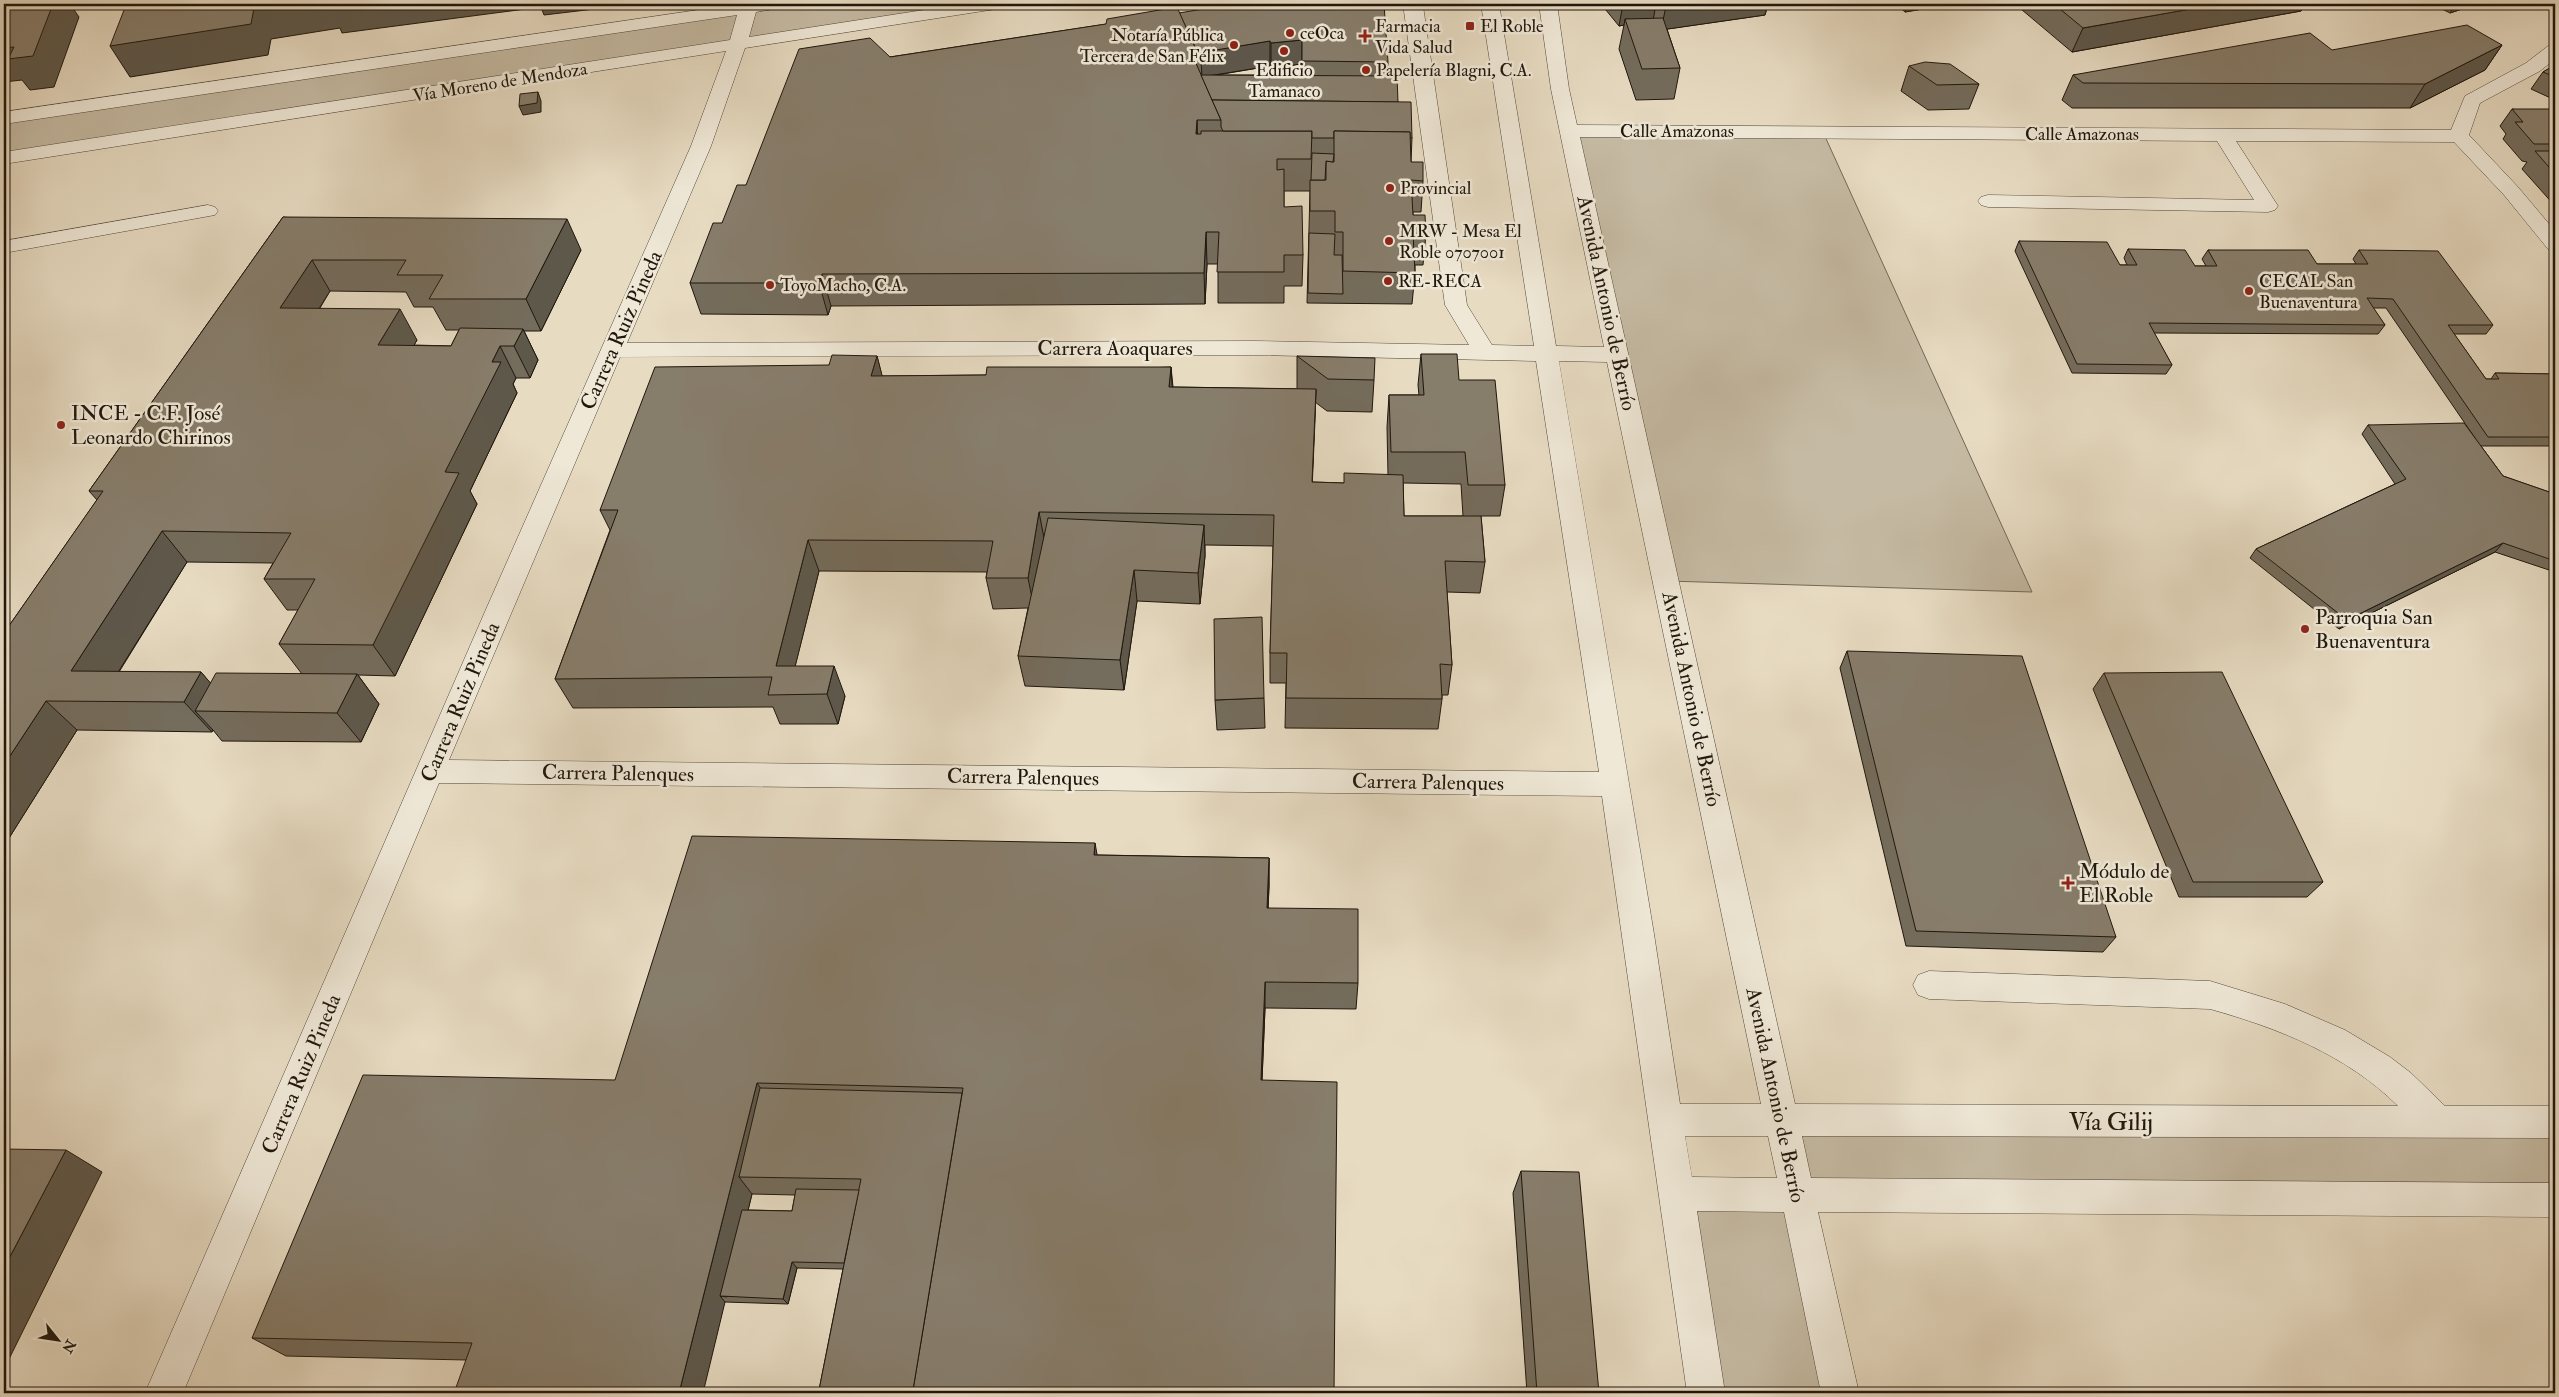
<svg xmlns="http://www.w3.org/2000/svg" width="2559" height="1397" font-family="'IM FELL Double Pica',serif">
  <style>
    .green { fill: #c5baa3; stroke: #726858 }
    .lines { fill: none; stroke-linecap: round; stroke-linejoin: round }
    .minor-casing { stroke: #52483a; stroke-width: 1 }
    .minor { fill: #efe8d7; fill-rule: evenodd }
    .wall { fill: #746c5c; stroke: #20170d; fill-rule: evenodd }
    .shaded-wall { fill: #5e584b; stroke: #20170d }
    .building { fill: #877d6b; stroke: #20170d }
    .poi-dot { fill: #8f2418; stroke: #efe8d7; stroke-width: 2 }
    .labels { text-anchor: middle; stroke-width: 5; stroke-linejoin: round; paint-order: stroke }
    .far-poi-label { font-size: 18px; fill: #20170d; stroke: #efe8d7; text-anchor: start }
    .far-street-label { font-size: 18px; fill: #20170d; stroke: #efe8d7 }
    .street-label { font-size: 21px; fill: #20170d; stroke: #efe8d7 }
    .poi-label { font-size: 21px; fill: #20170d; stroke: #efe8d7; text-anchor: start }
    .near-street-label { font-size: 25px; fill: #20170d; stroke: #efe8d7 }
  </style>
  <rect width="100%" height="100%" fill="#e7dbc2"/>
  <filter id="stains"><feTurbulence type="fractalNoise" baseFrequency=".004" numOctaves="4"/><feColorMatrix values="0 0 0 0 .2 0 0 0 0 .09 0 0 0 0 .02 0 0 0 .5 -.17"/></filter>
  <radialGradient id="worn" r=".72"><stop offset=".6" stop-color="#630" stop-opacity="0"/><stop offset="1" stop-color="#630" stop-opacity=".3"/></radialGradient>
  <g class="green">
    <polygon points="783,4 982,4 464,88 4,158 4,118"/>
    <polygon points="1569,131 1823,132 2032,592 1667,581"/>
    <polygon points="1782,1120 2555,1122 2555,1200 1799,1196 1840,1393 1706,1393 1677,1194 1798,1196"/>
  </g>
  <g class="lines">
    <g class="minor-casing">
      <g id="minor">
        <path d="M739 4H782L779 8 756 12 749 37 963 4H1005L1002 8 996 9 745 48 711 146 627 343 1254 341 1469 345 1445 305 1403 4H1421L1423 6 1467 305 1492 345 1534 346 1481 4H1499L1556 346 1604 347 1551 89 1539 4H1557L1569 89 1577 125 2451 130 2465 96 2526 63 2548 46 2555 45V59L2540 71 2480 103 2469 135 2518 187 2555 231V250L2548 249 2504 195 2454 142 2236 141 2278 206 2275 210 2268 212 1988 207 1981 205 1978 201 1981 197 1988 195 2254 200 2217 141 1580 137 1795 1104 2398 1106C2347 1055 2278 1028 2210 1009L1929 999 1918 995 1913 985 1918 975 1929 971 2210 981 2285 1004 2345 1030 2390 1057 2411 1073 2445 1106H2555V1138L1802 1136 1811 1178 2555 1183V1217L1818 1212 1859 1393H1821L1784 1212 1697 1211 1725 1393H1687L1602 796 439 783 183 1393H145L487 607 691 146 726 51 4 164V152L730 40 737 15 4 124V112ZM1254 355 1536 361 1599 772 449 760 620 357ZM1559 361 1607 362 1761 1104H1680L1654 934ZM1685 1136H1768L1777 1178 1692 1177Z"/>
        <path d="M1196 4H1233L1230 8C1219 11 1204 15 1196 4Z"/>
        <polygon points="208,205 215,207 218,211 215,215 4,253 4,241"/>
      </g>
    </g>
    <use href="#minor" class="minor"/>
  </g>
  <g class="wall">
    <polygon points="1601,4 1768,4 1765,15 1667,29 1680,68 1674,99 1636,100 1619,49 1624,25 1619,26"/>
    <polygon points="1896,4 1952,4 1905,12"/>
    <polygon points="2015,4 2305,4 2301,11 2072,52"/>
    <polygon points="2432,4 2477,4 2450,13"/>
    <path d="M1179 13 1388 62V76L1412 138 1411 162 1423 181 1421 212H1413V215L1426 234 1423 265H1415V273L1412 304 1307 303 1310 191H1284V207L1303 255 1302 286H1284V303H1218V264H1207L1205 304 831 306 828 315 701 314 690 283 722 223 746 185 890 57ZM1302 64V75H1217L1270 66 1271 68Z"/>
    <polygon points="2502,45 2485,70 2410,108 2072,108 2062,100 2073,75"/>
    <polygon points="2555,65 2555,100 2531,89 2543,72"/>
    <polygon points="1909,66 1979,84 1969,109 1928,110 1901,91"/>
    <polygon points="2512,109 2555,116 2555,206 2522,169 2527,162 2522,161 2503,139 2506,134 2500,126"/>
    <path d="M283 217 581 250 541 331H524L538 360 530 378H516L513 384 517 393 470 491 477 504 395 676 358 675 379 704 361 742 222 741 213 730 212 732 77 730 4 846V633L97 500 89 491ZM330 291 406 292 414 307H433L446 330H459L451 346 414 345 417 340 320 308ZM187 562 273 563 264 579 287 610H298L279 644 302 674 210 683 201 672H119Z"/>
    <polygon points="2019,241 2120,265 2127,265 2124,258 2128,249 2195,266 2206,266 2202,259 2208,250 2317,264 2356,264 2353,259 2359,250 2493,325 2486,334 2454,334 2486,379 2491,379 2495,373 2555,374 2555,446 2481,446 2503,476 2555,494 2555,572 2495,552 2339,629 2250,558 2256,549 2395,484 2362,434 2368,425 2475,438 2386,308 2373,308 2385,325 2378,334 2154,333 2172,365 2166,374 2072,373 2015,251"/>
    <path d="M1421 354 1459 380 1505 485 1500 516H1481L1485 562 1480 593 1447 592 1452 665 1448 695H1442V699L1438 729 1285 728 1286 683H1270V653L1273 546 1205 545V556L1200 604 1137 601 1124 690 1025 686 1018 656 1028 608 993 609 986 578 987 572 819 571 795 666 845 696 838 724H780L773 707 573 708 555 679 610 530 600 510 829 365 877 356 882 376 986 375 1171 367 1173 387 1298 389 1297 388V356L1374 380 1372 412 1327 411 1315 402 1312 482 1344 483 1388 475 1387 427 1389 395H1419L1418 385ZM1403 483 1461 484 1463 516H1404Z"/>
    <polygon points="1847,651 2116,937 2103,952 1906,946 1840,668"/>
    <polygon points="2104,673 2323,882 2307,897 2179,897 2093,689"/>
    <polygon points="1264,698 1265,728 1217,730 1215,700"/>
    <path d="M1097 855 1269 858V886L1268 908 1358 983 1356 1009 1265 1008 1262 1080 1334 1393H822L819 1390 843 1269 797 1268 788 1304 725 1302 466 1360 286 1356 252 1338 615 1080ZM752 1194 795 1195 792 1211 748 1210Z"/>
    <polygon points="1521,1171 1599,1393 1527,1393 1513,1193"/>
  </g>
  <g class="shaded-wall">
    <polygon points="53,4 70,4 79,17 54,87 30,90 22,80 4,82 4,48"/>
    <polygon points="283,4 637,4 544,15 541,7 342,33 340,28 271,39 268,55 130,77 110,46 254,8"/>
    <polygon points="1623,4 1656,4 1653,21 1625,19 1624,25 1619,26"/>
    <polygon points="1680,4 1768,4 1765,15 1661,30 1666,6"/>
    <polygon points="1907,4 1952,4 1905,12"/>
    <polygon points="2219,4 2305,4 2301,11 2072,52 2083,28"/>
    <polygon points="2456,4 2477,4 2450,13"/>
    <polygon points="1302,40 1302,64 1271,68 1271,43"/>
    <polygon points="1270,41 1270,66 1202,77 1201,61 1195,53"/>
    <polygon points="2502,45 2485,70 2410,108 2425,84"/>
    <polygon points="538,92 541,101 541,112 523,115 519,106"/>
    <polygon points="1197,120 1198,151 1196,134"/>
    <polygon points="567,219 581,250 541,331 526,299"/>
    <polygon points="1206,232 1207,264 1205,304 1204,273"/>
    <polygon points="312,260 330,291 300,339 280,308"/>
    <polygon points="822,274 831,306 828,315 819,283"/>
    <polygon points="400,309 417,340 396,377 378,345"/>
    <polygon points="523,329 538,360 530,378 514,346"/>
    <polygon points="500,346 516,378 513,384 517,393 470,491 477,504 395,676 373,645 445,472 492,362"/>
    <polygon points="877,356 885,387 871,376"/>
    <polygon points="1171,367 1173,399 1169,387"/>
    <polygon points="1316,389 1315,420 1311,514 1312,482"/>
    <polygon points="1039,512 1045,543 1034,608 1028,578"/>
    <polygon points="1204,525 1205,556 1200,604 1198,573"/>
    <polygon points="162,531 187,562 100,701 71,671"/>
    <polygon points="808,540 819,571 788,695 776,666"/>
    <polygon points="2503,543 2495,552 2339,629 2347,620"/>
    <polygon points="1134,570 1137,601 1124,690 1120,660"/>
    <polygon points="834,666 845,696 838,724 827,694"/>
    <polygon points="201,672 227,702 195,711 213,730 212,732 184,702"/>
    <polygon points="357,674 379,704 361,742 337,713"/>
    <polygon points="46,701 77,730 4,846 4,765"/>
    <polygon points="1095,843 1100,871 1094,855"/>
    <polygon points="1269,858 1269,886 1267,935 1267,908"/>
    <polygon points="1265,982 1265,1008 1261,1104 1261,1080"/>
    <polygon points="757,1083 773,1107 739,1177 752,1194 727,1297 720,1296 725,1302 703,1393 679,1393"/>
    <polygon points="66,1150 102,1172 4,1369 4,1268"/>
    <polygon points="792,1262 797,1268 788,1304 783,1299"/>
  </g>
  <g class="building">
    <polygon points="4,4 53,4 33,56 8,59 14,47 4,48"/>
    <polygon points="138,4 283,4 254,8 251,24 110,46 126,5"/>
    <polygon points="1233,4 1384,4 1388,62 1302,61 1302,40 1271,43 1270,41 1198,53 1179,13"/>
    <polygon points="1665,4 1680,4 1666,6"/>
    <polygon points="2054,4 2219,4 2083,28"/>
    <polygon points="1177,7 1201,61 1195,61 1221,120 1197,120 1196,134 1201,134 1201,131 1312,131 1311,159 1277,159 1277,170 1284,169 1284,207 1302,206 1303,255 1284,255 1284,272 1217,272 1219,232 1206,232 1204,273 822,274 819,283 690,283 713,223 722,223 737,185 746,185 799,49 870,38 890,57 1106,24 1107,19"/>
    <polygon points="1663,18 1680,68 1642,69 1625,19"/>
    <polygon points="2467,25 2502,45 2425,84 2083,83 2073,75 2310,33 2332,50"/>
    <polygon points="1925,62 1950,64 1979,84 1937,85 1909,66"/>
    <polygon points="2555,65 2555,77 2543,72"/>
    <polygon points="1201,75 1397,76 1398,102 1212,100"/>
    <polygon points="538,92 537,103 519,106 520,94"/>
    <polygon points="1212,100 1411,102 1412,138 1410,138 1410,132 1334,131 1334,138 1312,138 1312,131 1223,131 1221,127 1221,120"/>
    <polygon points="2512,109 2549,109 2555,116 2555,144 2534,144 2515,122 2523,122"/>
    <polygon points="1334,131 1410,132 1411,162 1423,162 1423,181 1411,180 1413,215 1425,215 1426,234 1413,233 1415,273 1343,271 1343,232 1335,232 1335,211 1310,211 1310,180 1326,180 1326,161 1334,162"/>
    <polygon points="2535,151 2555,151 2555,174"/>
    <polygon points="1312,153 1334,154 1333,162 1326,161 1325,180 1311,180"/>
    <polygon points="283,217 567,219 526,299 429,299 443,275 397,275 406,260 312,260 280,308 400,309 378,345 451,346 460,328 523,329 514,346 500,346 492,362 501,362 445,472 459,473 373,645 279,644 315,579 264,579 291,533 162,531 71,671 201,672 184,702 46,701 4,765 4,633 103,491 89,491"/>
    <polygon points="1309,233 1335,234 1334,255 1342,255 1343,294 1308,293"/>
    <polygon points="2019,241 2107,242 2120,265 2137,265 2128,249 2185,250 2195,266 2217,266 2208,250 2308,250 2317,264 2368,264 2359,250 2438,251 2493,325 2448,325 2486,379 2499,379 2495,373 2555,374 2555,437 2488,437 2393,299 2367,298 2385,325 2149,323 2172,365 2077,364"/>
    <polygon points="1421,354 1457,354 1459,380 1495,380 1505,485 1468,485 1465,452 1391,452 1389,395 1424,395"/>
    <polygon points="832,355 877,356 871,376 986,375 987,367 1171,367 1169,387 1316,389 1312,482 1344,483 1344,473 1403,475 1404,516 1481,516 1485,562 1445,561 1452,665 1440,664 1442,699 1286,698 1287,653 1270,653 1274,515 1039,512 1028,578 986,578 993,541 808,540 776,666 834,666 827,694 768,695 772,677 555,679 618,510 600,510 655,367 829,365"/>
    <polygon points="1297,356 1375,358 1374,380 1328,379"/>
    <polygon points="2464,423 2503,476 2555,494 2555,561 2503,543 2347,620 2256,549 2406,479 2368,425"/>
    <polygon points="1048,518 1204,525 1198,573 1134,570 1120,660 1018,656"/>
    <polygon points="1262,617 1264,698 1215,700 1214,619"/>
    <polygon points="1847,651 2022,656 2116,937 1916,931"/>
    <polygon points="2222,672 2323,882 2193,882 2104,673"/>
    <polygon points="216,673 357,674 337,713 195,711"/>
    <polygon points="692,836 1095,843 1094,855 1269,858 1267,908 1358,909 1358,983 1265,982 1261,1080 1337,1082 1334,1393 1079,1393 913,1390 963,1088 757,1083 679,1393 454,1393 472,1343 252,1338 363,1075 615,1080"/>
    <polygon points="760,1088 962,1093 913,1390 915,1393 819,1390 861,1179 739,1177"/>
    <polygon points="4,1149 66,1150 4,1268"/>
    <polygon points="1521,1171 1579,1172 1599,1393 1537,1393"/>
    <polygon points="796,1189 859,1190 844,1263 792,1262 783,1299 720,1296 742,1210 792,1211"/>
  </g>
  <g class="poi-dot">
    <rect x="1465" y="21" width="10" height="10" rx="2.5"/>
    <circle cx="1290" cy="33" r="5"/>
    <path d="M1362.5 28.5h5v5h5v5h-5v5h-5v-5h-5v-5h5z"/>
    <circle cx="1234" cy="45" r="5"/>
    <circle cx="1284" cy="51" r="5"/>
    <circle cx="1366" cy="70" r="5"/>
    <circle cx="1390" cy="188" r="5"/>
    <circle cx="1389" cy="241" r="5"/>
    <circle cx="1388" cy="281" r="5"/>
    <circle cx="770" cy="285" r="5"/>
    <circle cx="2249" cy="291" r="5"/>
    <circle cx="61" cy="425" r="5"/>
    <circle cx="2305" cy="629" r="5"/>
    <path d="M2065.5 875.5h5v5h5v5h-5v5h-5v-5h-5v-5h5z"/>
  </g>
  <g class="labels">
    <g class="far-poi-label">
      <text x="1375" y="32">Farmacia<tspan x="1375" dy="21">Vida Salud</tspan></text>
      <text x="1480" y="32">El Roble</text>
      <text x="1300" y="39">ceOca</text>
      <text x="1224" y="41" text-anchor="end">Notaría Pública<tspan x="1224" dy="21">Tercera de San Félix</tspan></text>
      <text x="1284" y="76" text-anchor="middle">Edificio<tspan x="1284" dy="21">Tamanaco</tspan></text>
      <text x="1376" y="76">Papelería Blagni, C.A.</text>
      <text x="1400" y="194">Provincial</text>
      <text x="1399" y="237">MRW - Mesa El<tspan x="1399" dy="21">Roble 0707001</tspan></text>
      <text x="1398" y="287">RE-RECA</text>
      <text x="2259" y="287">CECAL San<tspan x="2259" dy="21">Buenaventura</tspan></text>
      <text x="780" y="291">ToyoMacho, C.A.</text>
    </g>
    <g class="far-street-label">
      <text transform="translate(500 82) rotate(-9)" y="6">Vía Moreno de Mendoza</text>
      <text x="1677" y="137">Calle Amazonas</text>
      <text x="2082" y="140">Calle Amazonas</text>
    </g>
    <g class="street-label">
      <text transform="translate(1607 303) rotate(78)" y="7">Avenida Antonio de Berrío</text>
      <text transform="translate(621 330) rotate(-66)" y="7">Carrera Ruiz Pineda</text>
      <text x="1115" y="355">Carrera Aoaquares</text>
      <text transform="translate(1692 699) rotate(78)" y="7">Avenida Antonio de Berrío</text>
      <text transform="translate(460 702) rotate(-67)" y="7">Carrera Ruiz Pineda</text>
      <text transform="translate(618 773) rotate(1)" y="7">Carrera Palenques</text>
      <text transform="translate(1023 777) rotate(1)" y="7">Carrera Palenques</text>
      <text transform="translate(1428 782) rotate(1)" y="7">Carrera Palenques</text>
      <text transform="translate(301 1074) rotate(-67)" y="7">Carrera Ruiz Pineda</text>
      <text transform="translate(1776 1095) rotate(78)" y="7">Avenida Antonio de Berrío</text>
    </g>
    <g class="poi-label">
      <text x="71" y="420">INCE - C.F. José<tspan x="71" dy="24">Leonardo Chirinos</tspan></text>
      <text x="2315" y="624">Parroquia San<tspan x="2315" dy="24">Buenaventura</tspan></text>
      <text x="2079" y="878">Módulo de<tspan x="2079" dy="24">El Roble</tspan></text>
    </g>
    <g class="near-street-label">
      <text x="2111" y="1130">Vía Gilij</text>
    </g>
  </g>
  <rect width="2559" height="1397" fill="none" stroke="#e7dbc2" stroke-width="20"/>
  <rect x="5" y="5" width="2549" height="1387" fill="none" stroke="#20170d" stroke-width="2.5"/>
  <rect x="10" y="10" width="2539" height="1377" fill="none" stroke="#20170d"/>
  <g transform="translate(58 1340) rotate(120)" stroke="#efe8d7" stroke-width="4" paint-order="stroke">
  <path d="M0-4L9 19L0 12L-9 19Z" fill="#20170d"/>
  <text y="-8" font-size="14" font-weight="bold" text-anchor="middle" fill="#20170d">N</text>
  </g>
  <rect width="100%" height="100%" filter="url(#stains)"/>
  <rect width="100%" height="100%" fill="url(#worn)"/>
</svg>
